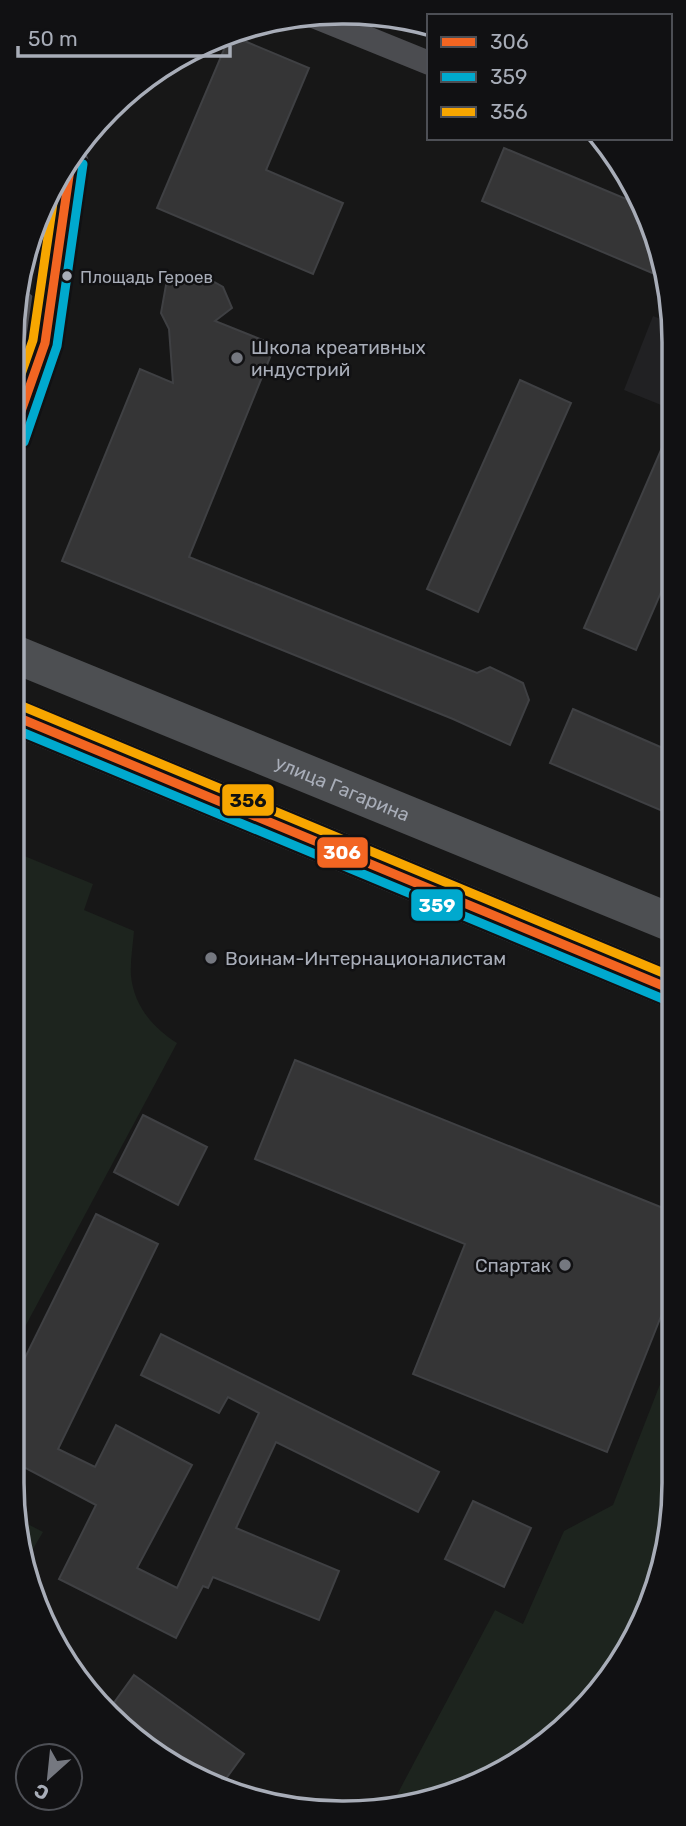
<svg xmlns="http://www.w3.org/2000/svg" width="686" height="1826" font-family="Rubik,sans-serif">
  <style>
    .built { fill: #212123 }
    .green { fill: #1d241e }
    .building { fill: #353536; stroke: #3f4043; stroke-width: 2 }
    .lines { fill: none; stroke-linecap: round; stroke-linejoin: round }
    .street { stroke: #4b4c50; stroke-width: 24 }
    .secondary { stroke: #4a4a4e; stroke-width: 35 }
    .primary { stroke: #4d4f52; stroke-width: 38 }
    .bus-1-casing { stroke: #111113; stroke-width: 14 }
    .bus-2-casing { stroke: #111113; stroke-width: 14 }
    .bus-3-casing { stroke: #111113; stroke-width: 14 }
    .bus-1 { stroke: #f26522; stroke-width: 9 }
    .bus-2 { stroke: #00a9ce; stroke-width: 9 }
    .bus-3 { stroke: #f7a600; stroke-width: 9 }
    .bus-dot { fill: #a8adb8; stroke: #111113; stroke-width: 2.5 }
    .poi-dot { fill: #757880; stroke: #111113; stroke-width: 2.5 }
    .labels { text-anchor: middle; stroke-width: 5; stroke-linejoin: round; paint-order: stroke }
    .bus-label { font-size: 17px; fill: #a8adb8; stroke: #111113; text-anchor: start }
    .poi-label { font-size: 19px; fill: #a8adb8; stroke: #111113; text-anchor: start }
    .street-label { font-size: 19px; fill: #a8adb8; stroke: #111113 }
    .rim { fill: none; stroke: #a8adb8; stroke-width: 3.5 }
    .line-badge { stroke: #111113; stroke-width: 2.5 }
    .badge-label { font-size: 19px; text-anchor: middle; font-weight: bold; fill: #fff }
    .pale-badge-label { font-size: 19px; text-anchor: middle; font-weight: bold; fill: #111 }
  </style>
  <rect width="100%" height="100%" fill="#171717"/>
  <polygon class="built" points="653,316 671,323 671,409 624,390"/>
  <g class="green">
    <path d="M12 851 93 884 84 910 134 931C133 945 130 961 131 976 134 1006 153 1028 177 1043L12 1351Z"/>
    <polygon points="673,1351 674,1483 662,1569 606,1684 526,1758 408,1807 390,1808 495,1610 523,1624 564,1531 613,1505"/>
    <polygon points="18,1519 43,1532 25,1562"/>
  </g>
  <g class="building">
    <polygon points="235,37 309,68 266,170 343,203 313,274 157,208 228,40"/>
    <polygon points="504,148 643,206 664,278 482,201"/>
    <polygon points="190,275 207,278 223,287 232,308 215,321 275,345 189,557 477,673 490,667 523,683 529,700 510,745 453,719 62,561 140,369 173,383 169,329 161,313 166,285"/>
    <polygon points="520,380 571,403 478,612 427,589"/>
    <polygon points="671,427 672,567 636,650 584,628"/>
    <polygon points="573,709 672,752 672,815 550,763"/>
    <polygon points="295,1060 673,1212 673,1286 607,1452 413,1374 465,1244 255,1159"/>
    <polygon points="143,1115 207,1147 178,1205 114,1172"/>
    <polygon points="96,1214 158,1244 58,1449 95,1467 116,1425 192,1465 137,1568 177,1588 259,1413 228,1397 219,1413 141,1375 161,1334 439,1472 418,1512 276,1442 236,1528 339,1571 319,1620 213,1577 208,1588 203,1586 176,1638 59,1579 96,1505 12,1461 12,1384"/>
    <polygon points="473,1501 531,1528 504,1587 445,1559"/>
    <polygon points="134,1675 244,1754 222,1784 200,1777 108,1711"/>
  </g>
  <g class="lines">
    <polyline class="street" points="313,16 429,63"/>
    <g class="secondary">
      <polyline points="17,306 27,314 45,343"/>
      <polyline points="12,438 45,343 71,162"/>
    </g>
    <g class="primary">
      <path id="s1" d="M12 653 672 923"/>
      <polyline points="12,715 673,990"/>
    </g>
    <g class="bus-1-casing">
      <g id="bus-1">
        <polyline points="12,437 45,343 71,162"/>
        <polyline points="12,715 673,990"/>
      </g>
    </g>
    <g class="bus-2-casing">
      <g id="bus-2">
        <polyline points="24,442 57,346 83,164"/>
        <polyline points="12,728 668,1001"/>
      </g>
    </g>
    <g class="bus-3-casing">
      <g id="bus-3">
        <polyline points="12,400 33,340 54,196"/>
        <polyline points="17,704 673,977"/>
      </g>
    </g>
    <use href="#bus-1" class="bus-1"/>
    <use href="#bus-2" class="bus-2"/>
    <use href="#bus-3" class="bus-3"/>
  </g>
  <circle class="bus-dot" cx="67" cy="276" r="6"/>
  <g class="poi-dot">
    <circle cx="237" cy="358" r="7"/>
    <circle cx="211" cy="958" r="7"/>
    <circle cx="565" cy="1265" r="7"/>
  </g>
  <g class="labels">
    <g class="bus-label">
      <text x="80" y="283">Площадь Героев</text>
    </g>
    <g class="poi-label">
      <text x="251" y="354">Школа креативных<tspan x="251" dy="22">индустрий</tspan></text>
      <text x="225" y="965">Воинам-Интернационалистам</text>
      <text x="551" y="1272" text-anchor="end">Спартак</text>
    </g>
    <g class="street-label">
      <text dy="7" stroke="none"><textPath href="#s1" startOffset="357">улица Гагарина</textPath></text>
    </g>
  </g>
  <path d="M0 0H686V1826H0ZM342 24H344A318 318 0 0 1 662 342V1483A318 318 0 0 1 344 1801H342A318 318 0 0 1 24 1483V342A318 318 0 0 1 342 24Z" fill="#111113" fill-rule="evenodd"/>
  <path class="rim" d="M342 24H344A318 318 0 0 1 662 342V1483A318 318 0 0 1 344 1801H342A318 318 0 0 1 24 1483V342A318 318 0 0 1 342 24Z"/>
  <g class="line-badge">
    <rect x="221" y="783" width="54" height="34" rx="7" fill="#f7a600"/>
    <rect x="316" y="836" width="53" height="33" rx="7" fill="#f26522"/>
    <rect x="410" y="888" width="54" height="34" rx="7" fill="#00a9ce"/>
  </g>
  <g class="badge-label">
    <text x="342" y="859">306</text>
    <text x="437" y="912">359</text>
  </g>
  <g class="pale-badge-label">
    <text x="248" y="807">356</text>
  </g>
  <rect x="427" y="14" width="245" height="126" fill="#111113" stroke="#4d4f55" stroke-width="2"/>
  <rect x="441" y="37" width="35" height="10" fill="#f26522" stroke="#4d4f55" stroke-width="2"/>
  <text x="490" y="49" font-size="21" fill="#a8adb8">306</text>
  <rect x="441" y="72" width="35" height="10" fill="#00a9ce" stroke="#4d4f55" stroke-width="2"/>
  <text x="490" y="84" font-size="21" fill="#a8adb8">359</text>
  <rect x="441" y="107" width="35" height="10" fill="#f7a600" stroke="#4d4f55" stroke-width="2"/>
  <text x="490" y="119" font-size="21" fill="#a8adb8">356</text>
  <g transform="translate(49 1777) rotate(207)"><circle r="33" fill="#111113" stroke="#4d4f55" stroke-width="2"/>
  <path d="M0-5L12 26L0 18L-12 26Z" fill="#757880"/>
  <text y="-10" font-size="19" font-weight="bold" text-anchor="middle" fill="#a8adb8">С</text>
  </g>
  <path d="M18 46v10h212v-10" fill="none" stroke="#a8adb8" stroke-width="3.5"/>
  <text x="28" y="46" font-size="21" fill="#a8adb8" stroke="#111113" stroke-width="5" paint-order="stroke">50 m</text>
</svg>
